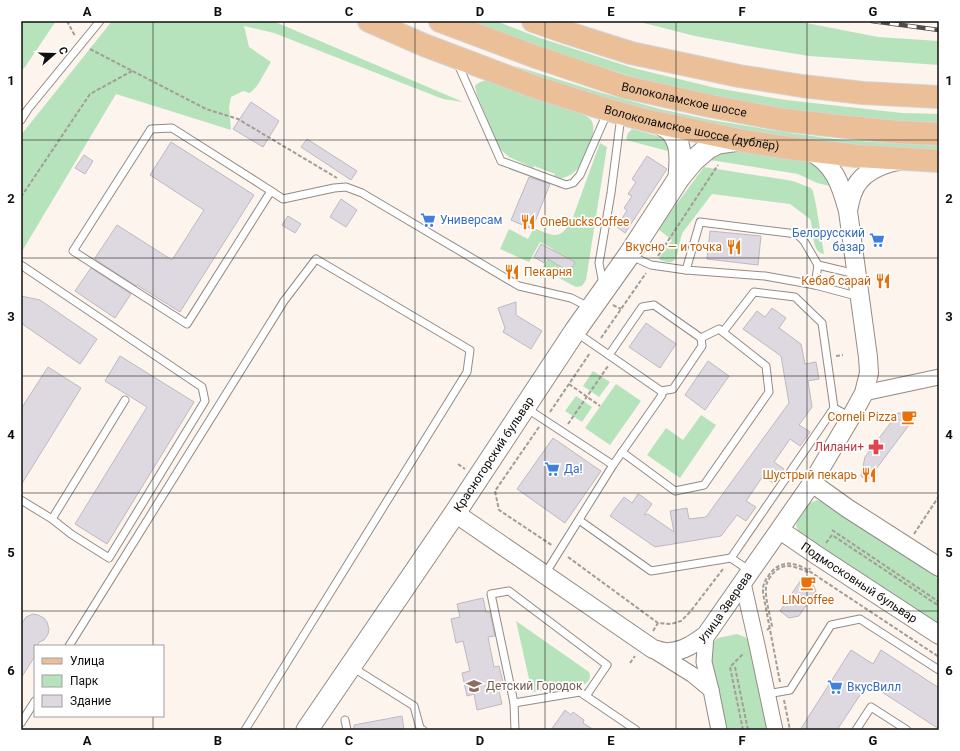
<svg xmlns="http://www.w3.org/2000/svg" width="960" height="751" font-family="Roboto,sans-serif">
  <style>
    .green { fill: #b6e3bc }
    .building { fill: #ded8e0; stroke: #beb9c0 }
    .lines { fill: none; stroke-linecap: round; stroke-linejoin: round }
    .service-casing { stroke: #938b85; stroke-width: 9 }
    .minor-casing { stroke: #938b85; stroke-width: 17 }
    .tertiary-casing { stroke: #938b85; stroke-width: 20 }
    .secondary-casing { stroke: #938b85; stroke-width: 23 }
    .primary-casing { stroke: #d4d4d3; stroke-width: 24 }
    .path { stroke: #a39c97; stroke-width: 2; stroke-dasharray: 4 2; stroke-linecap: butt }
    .service { stroke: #fff; stroke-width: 7 }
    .minor { stroke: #fff; stroke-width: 15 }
    .tertiary { stroke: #fff; stroke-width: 18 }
    .secondary { stroke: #fff; stroke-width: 21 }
    .primary { stroke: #ebc099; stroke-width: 22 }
    .rail-casing { stroke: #504c48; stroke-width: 4.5 }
    .rail { stroke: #fff; stroke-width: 3; stroke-dasharray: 9; stroke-linecap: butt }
    .grid { fill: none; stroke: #110e0c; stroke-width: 1; stroke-opacity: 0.55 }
    .labels { text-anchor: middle; stroke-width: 3.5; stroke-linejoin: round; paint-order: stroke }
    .street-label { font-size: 12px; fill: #110e0c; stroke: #fff }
    .shop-label { font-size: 12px; fill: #366cbe; stroke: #fff; text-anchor: start }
    .food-label { font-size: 12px; fill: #c56008; stroke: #fff; text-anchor: end }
    .health-label { font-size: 12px; fill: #be3a42; stroke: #fff; text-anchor: end }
    .education-label { font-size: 12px; fill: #785e54; stroke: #fff; text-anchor: start }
    .neatline { fill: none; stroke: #110e0c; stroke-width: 1.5 }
    .grid-label { font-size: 13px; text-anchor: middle; font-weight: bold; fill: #110e0c }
  </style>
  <rect width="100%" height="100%" fill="#fcf4ed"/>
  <g class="green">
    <polygon points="21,21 56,21 25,67 21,71"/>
    <polygon points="112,21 273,21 463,102 443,99 274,33 244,26 249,47 271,62 257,86 250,93 243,91 231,97 229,107 231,130 116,94 21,253 21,135"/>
    <polygon points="471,21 496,21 540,38 633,68 716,88 786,100 902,113 939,114 939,122 900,121 785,109 712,96 630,76 536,46"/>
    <polygon points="636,21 796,21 878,37 939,41 939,65 809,56 754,47 695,36"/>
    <polygon points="512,65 602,93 660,109 711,120 790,133 842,140 939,146 939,154 778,139 598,100"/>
    <path d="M490 80 581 113C584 115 589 117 591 120 599 130 585 158 579 167 576 171 571 175 566 177 562 179 559 178 554 176L555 174 534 166 533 168 509 157 499 148 477 95 475 86C480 81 483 81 490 80Z"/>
    <polygon points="632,129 664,138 672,152 626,140 628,133"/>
    <path d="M600 143 607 147 586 280 582 286 576 287 542 269 553 249 540 242 529 262 500 249 509 229 528 239 534 228C555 237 561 241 573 217Z"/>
    <path d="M732 149 806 161C819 165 826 174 830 186L817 183 798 174 710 160 714 154Z"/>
    <path d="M704 167 793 181 811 188 813 191 816 205 824 254C811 253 814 228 810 219L790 204 712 194 683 232C679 239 679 259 672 262 668 263 663 261 660 260L659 258 672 240 658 229Z"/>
    <polygon points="593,371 610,382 599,397 583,386"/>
    <polygon points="616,384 641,401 610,445 585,428"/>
    <polygon points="576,396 592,407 582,422 565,411"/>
    <polygon points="701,415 716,425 680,478 647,455 666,428 683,440"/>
    <polygon points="817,500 823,502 939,579 939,628 799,533 796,525 797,522 810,503"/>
    <path d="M516 621 589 672C591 678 590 680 585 684L532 692Z"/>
    <polygon points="737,634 745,637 751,643 768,730 725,730 710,654 711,644 718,638"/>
  </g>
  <g class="building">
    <polygon points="251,102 279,121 263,147 233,129"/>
    <polygon points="307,139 357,171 351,180 301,147"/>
    <polygon points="171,142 254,195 180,312 137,285 136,286 96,260 95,258 117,225 172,260 204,210 150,175"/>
    <polygon points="84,155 93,161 85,174 75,168"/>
    <polygon points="647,156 667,169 625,233 617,227 627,210 624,208 632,196 628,194 636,182 632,179"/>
    <polygon points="529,177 550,184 532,229 511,220"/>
    <polygon points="341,199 357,210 346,227 330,217"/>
    <polygon points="288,216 301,224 295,233 282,225"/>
    <polygon points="710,231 761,236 758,265 707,259"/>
    <polygon points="541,244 575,262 570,272 546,258 544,263 534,257"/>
    <polygon points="91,268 131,294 115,318 75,291"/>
    <polygon points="21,296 40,300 97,339 80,364 21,323"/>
    <polygon points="516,302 516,315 542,331 531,349 503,332 505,328 498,308"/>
    <polygon points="772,308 786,318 779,328 801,344 805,364 816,362 819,379 808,381 812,407 799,425 810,432 800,446 790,439 774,462 784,469 773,483 763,476 746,501 756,507 746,521 737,515 721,536 655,547 610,516 624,497 632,503 638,494 643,497 652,504 644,515 648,514 674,532 670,511 687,508 689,519 706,517 789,403 781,356 743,329 757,311 765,317"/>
    <polygon points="646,323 676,344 660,368 629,347"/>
    <polygon points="120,356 194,402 107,544 75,524 147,407 105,381"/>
    <polygon points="708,361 729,376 705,410 685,395"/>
    <polygon points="48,367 81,388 21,485 21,409"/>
    <polygon points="898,413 918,413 867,481 861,476 865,457"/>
    <polygon points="553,438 601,471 565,523 517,489"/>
    <polygon points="803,577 813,584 816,591 799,616 789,618 780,611"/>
    <polygon points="483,598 486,612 490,612 495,636 488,637 494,667 499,666 505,690 499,691 502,704 477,710 474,694 467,696 462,673 470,671 463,641 456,643 451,619 460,617 457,604"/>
    <polygon points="33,614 38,615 44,618 47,622 49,629 48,634 44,640 39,642 37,646 35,646 35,656 21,678 21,625 26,617"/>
    <polygon points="851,650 873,664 881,650 939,688 939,729 868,683 837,730 800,730"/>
    <polygon points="565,710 571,715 573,712 584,720 583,723 594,730 551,730"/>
    <polygon points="402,716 404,730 354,730 354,725"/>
  </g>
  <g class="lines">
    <g class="service-casing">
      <g id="service">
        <polyline points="457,62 501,161 566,185 573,183 580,175 607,113"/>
        <polyline points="21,120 28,109 100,21"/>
        <polyline points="271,191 187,324 73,251 151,129 172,128 271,191 283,199 334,188 346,187 362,193 519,286 571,298 589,307"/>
        <polyline points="631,256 651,265 686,270 765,276 815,285 860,297"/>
        <polyline points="21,265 202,387 205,401 109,558 71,534 52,519"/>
        <polyline points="818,265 856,274"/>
        <polyline points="686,270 700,222 797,234 804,241 818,265 815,285"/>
        <polyline points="603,284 599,263 611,193 621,116"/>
        <polyline points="723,332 754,292 795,297 822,323 834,408 731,558"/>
        <polyline points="577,333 661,391 673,389 702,346 701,338"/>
        <polyline points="609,355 642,307 654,305 701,338 719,329 766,366 769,392 704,485 675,491 622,452"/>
        <polyline points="526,408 613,465 662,395 661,391"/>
        <polyline points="834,408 851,417"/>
        <polyline points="21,500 52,519 125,400"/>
        <polyline points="579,520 651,571 731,558 750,571"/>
        <polyline points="545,574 613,465"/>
        <polyline points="69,646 284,301 316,259 470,350 467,372 245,730"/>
        <polyline points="352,667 414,706 420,728 423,730"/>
        <polyline points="767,694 790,690 831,625 860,619 939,670"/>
        <polyline points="514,703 491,594 509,591 607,665 586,696"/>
        <polyline points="345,720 347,730"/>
        <polyline points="21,723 35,701"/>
        <polyline points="515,730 514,703 580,692 636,730"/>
        <polyline points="856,730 871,707 907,730"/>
      </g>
    </g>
    <g class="minor-casing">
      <g id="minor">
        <polyline points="864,393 939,377"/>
        <polyline points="743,583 757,645 775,730"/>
        <polyline points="706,635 704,662 711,690"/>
        <polyline points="653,650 693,675 711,690 719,730"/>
      </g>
    </g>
    <g class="tertiary-casing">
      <g id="tertiary">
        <path d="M848 210C850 204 850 198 853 192 860 173 879 165 898 161"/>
        <polyline points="812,483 847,508 939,567"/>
        <path id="s1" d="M455 513 653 649C658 650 664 653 669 652 684 651 695 643 706 635L812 483 851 417 864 393 869 373 868 357 848 211C841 185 834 162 807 150"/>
        <path id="s2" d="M780 530 818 556 939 635"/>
      </g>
    </g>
    <g class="secondary-casing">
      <g id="secondary">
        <path d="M659 123C662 125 667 128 670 130 683 143 680 162 679 178"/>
        <path id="s3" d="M307 730 455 513 575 331 629 255 679 178 694 160 708 148 718 143 739 140"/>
      </g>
    </g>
    <g class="primary-casing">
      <g id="primary">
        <path id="s4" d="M369 21 424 45 535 87 608 110 649 121 739 140 781 147 857 156 939 161"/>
        <path id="s5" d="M440 21 536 57 625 87 710 106 784 120 846 127 898 132 939 134"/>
        <polyline points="533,21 565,32 631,53 739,76 802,86 863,93 939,97"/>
      </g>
    </g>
    <g class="path">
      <polyline points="67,21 75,36"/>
      <polyline points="90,49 206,109 238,119 337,178"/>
      <polyline points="21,197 90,94 132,71"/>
      <polyline points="658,256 718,165"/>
      <polyline points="613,305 621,309"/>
      <polyline points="601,338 646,273"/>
      <polyline points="836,356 843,355"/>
      <polyline points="569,384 600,406"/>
      <polyline points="550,412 590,353"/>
      <polyline points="568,424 608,366"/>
      <polyline points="539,427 495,491 499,510 553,546"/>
      <polyline points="458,464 465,469"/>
      <polyline points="832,530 939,602"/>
      <polyline points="914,534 939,496"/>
      <polyline points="826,543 832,535 939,606"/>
      <polyline points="568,557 658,623 671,624 681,621 690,612 723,569"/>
      <path d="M767 630 772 626C770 615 765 598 766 588 766 583 768 580 771 576 781 562 794 565 807 572L810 568"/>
      <polyline points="653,631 658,623"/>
      <polyline points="630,663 635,656"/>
      <polyline points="735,667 748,730"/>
      <path d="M780 682 763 593C763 584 764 582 769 575 779 561 792 561 806 569L939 657"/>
      <polyline points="784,700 790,730"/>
      <polyline points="743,730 730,667 744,653"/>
    </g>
    <use href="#service" class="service"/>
    <use href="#minor" class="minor"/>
    <use href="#tertiary" class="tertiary"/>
    <use href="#secondary" class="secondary"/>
    <use href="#primary" class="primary"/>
    <g class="rail-casing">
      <polyline id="rail" points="872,21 939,30"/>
    </g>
    <use href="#rail" class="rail"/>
  </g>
  <path class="grid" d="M153 21V646M284 21V730M415 21V730M545 21V730M676 21V730M807 21V730M21 140H939M21 258H939M21 376H939M21 493H939M21 611H939M153 716V730"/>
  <defs>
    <g id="supermarket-bare" transform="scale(1.2)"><path d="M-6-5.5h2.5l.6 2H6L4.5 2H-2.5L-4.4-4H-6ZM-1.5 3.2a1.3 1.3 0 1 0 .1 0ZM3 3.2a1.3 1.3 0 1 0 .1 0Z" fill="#3f7fe0" stroke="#fff" stroke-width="2.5" paint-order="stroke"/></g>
    <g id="restaurant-bare" transform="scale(1.2)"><path d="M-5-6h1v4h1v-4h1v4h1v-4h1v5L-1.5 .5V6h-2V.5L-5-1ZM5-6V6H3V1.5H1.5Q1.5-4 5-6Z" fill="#e8710a" stroke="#fff" stroke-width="2.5" paint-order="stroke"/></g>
    <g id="cafe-bare" transform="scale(1.2)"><path d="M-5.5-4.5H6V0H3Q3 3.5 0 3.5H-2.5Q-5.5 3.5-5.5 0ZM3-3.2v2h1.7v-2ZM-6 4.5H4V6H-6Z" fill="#e8710a" stroke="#fff" stroke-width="2.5" paint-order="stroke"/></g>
    <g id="pharmacy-bare" transform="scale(1.2)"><path d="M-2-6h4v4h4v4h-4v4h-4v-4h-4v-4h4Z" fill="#e0444e" stroke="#fff" stroke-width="2.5" paint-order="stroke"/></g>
    <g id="school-bare" transform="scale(1.2)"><path d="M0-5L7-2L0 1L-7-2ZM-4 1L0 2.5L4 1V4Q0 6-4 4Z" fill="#8d6e63" stroke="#fff" stroke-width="2.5" paint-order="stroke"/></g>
  </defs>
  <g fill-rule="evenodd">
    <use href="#supermarket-bare" x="428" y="220"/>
    <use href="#restaurant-bare" x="528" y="222"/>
    <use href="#supermarket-bare" x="877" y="240"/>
    <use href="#restaurant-bare" x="734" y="247"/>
    <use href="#restaurant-bare" x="512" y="272"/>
    <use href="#restaurant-bare" x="883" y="281"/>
    <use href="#cafe-bare" x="909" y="417"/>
    <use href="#pharmacy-bare" x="876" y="447"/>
    <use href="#supermarket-bare" x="552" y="469"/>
    <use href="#restaurant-bare" x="869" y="475"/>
    <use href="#cafe-bare" x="808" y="583"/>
    <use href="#school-bare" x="474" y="686"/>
    <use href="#supermarket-bare" x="835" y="687"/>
  </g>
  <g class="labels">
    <g class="street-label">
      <text dy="4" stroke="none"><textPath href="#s5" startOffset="257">Волоколамское шоссе</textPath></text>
      <text dy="4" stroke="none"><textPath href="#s4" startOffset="341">Волоколамское шоссе (дублёр)</textPath></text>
      <text dy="4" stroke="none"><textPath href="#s3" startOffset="333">Красногорский бульвар</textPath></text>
      <text dy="4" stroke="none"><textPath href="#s2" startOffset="95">Подмосковный бульвар</textPath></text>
      <text dy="4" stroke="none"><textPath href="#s1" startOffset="332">улица Зверева</textPath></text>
    </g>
    <g class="shop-label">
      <text x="440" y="224">Универсам</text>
      <text x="865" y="237" text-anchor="end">Белорусский<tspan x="865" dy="14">базар</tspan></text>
      <text x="564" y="473">Да!</text>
      <text x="847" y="691">ВкусВилл</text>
    </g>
    <g class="food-label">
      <text x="540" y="226" text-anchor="start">OneBucksCoffee</text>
      <text x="722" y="251">Вкусно — и точка</text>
      <text x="524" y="276" text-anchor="start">Пекарня</text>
      <text x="871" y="285">Кебаб сарай</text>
      <text x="897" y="421">Corneli Pizza</text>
      <text x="857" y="479">Шустрый пекарь</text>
      <text x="808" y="604" text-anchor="middle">LINcoffee</text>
    </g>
    <g class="health-label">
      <text x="864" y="451">Лилани+</text>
    </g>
    <g class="education-label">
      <text x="486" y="690">Детский Городок</text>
    </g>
  </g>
  <rect width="960" height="751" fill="none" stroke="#ffffff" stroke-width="44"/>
  <rect x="34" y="645" width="130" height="72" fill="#ffffff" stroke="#a09f9e"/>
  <rect x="42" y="658" width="20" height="6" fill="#ebc099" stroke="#a09f9e"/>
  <text x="70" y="665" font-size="12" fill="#110e0c">Улица</text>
  <rect x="42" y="675" width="20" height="12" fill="#b6e3bc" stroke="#a09f9e"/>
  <text x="70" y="685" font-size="12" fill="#110e0c">Парк</text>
  <rect x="42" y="695" width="20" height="12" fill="#ded8e0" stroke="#a09f9e"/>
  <text x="70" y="705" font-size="12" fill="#110e0c">Здание</text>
  <g transform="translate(54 54) rotate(70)" stroke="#ffffff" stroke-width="3" paint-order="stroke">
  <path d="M0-3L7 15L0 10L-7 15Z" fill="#110e0c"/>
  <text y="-6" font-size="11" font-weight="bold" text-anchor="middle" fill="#110e0c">С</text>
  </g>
  <rect x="22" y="22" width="916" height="707" class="neatline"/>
  <g class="grid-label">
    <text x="87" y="16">A</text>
    <text x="218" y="16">B</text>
    <text x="349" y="16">C</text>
    <text x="480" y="16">D</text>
    <text x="611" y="16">E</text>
    <text x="742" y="16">F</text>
    <text x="873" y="16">G</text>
    <text x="11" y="85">1</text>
    <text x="949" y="85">1</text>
    <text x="11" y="203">2</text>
    <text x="949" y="203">2</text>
    <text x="11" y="321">3</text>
    <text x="949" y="321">3</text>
    <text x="11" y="439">4</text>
    <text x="949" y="439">4</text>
    <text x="11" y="557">5</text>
    <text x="949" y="557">5</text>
    <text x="11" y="675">6</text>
    <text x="949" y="675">6</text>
    <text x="87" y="745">A</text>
    <text x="218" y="745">B</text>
    <text x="349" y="745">C</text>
    <text x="480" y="745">D</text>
    <text x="611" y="745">E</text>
    <text x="742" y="745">F</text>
    <text x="873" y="745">G</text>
  </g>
</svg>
